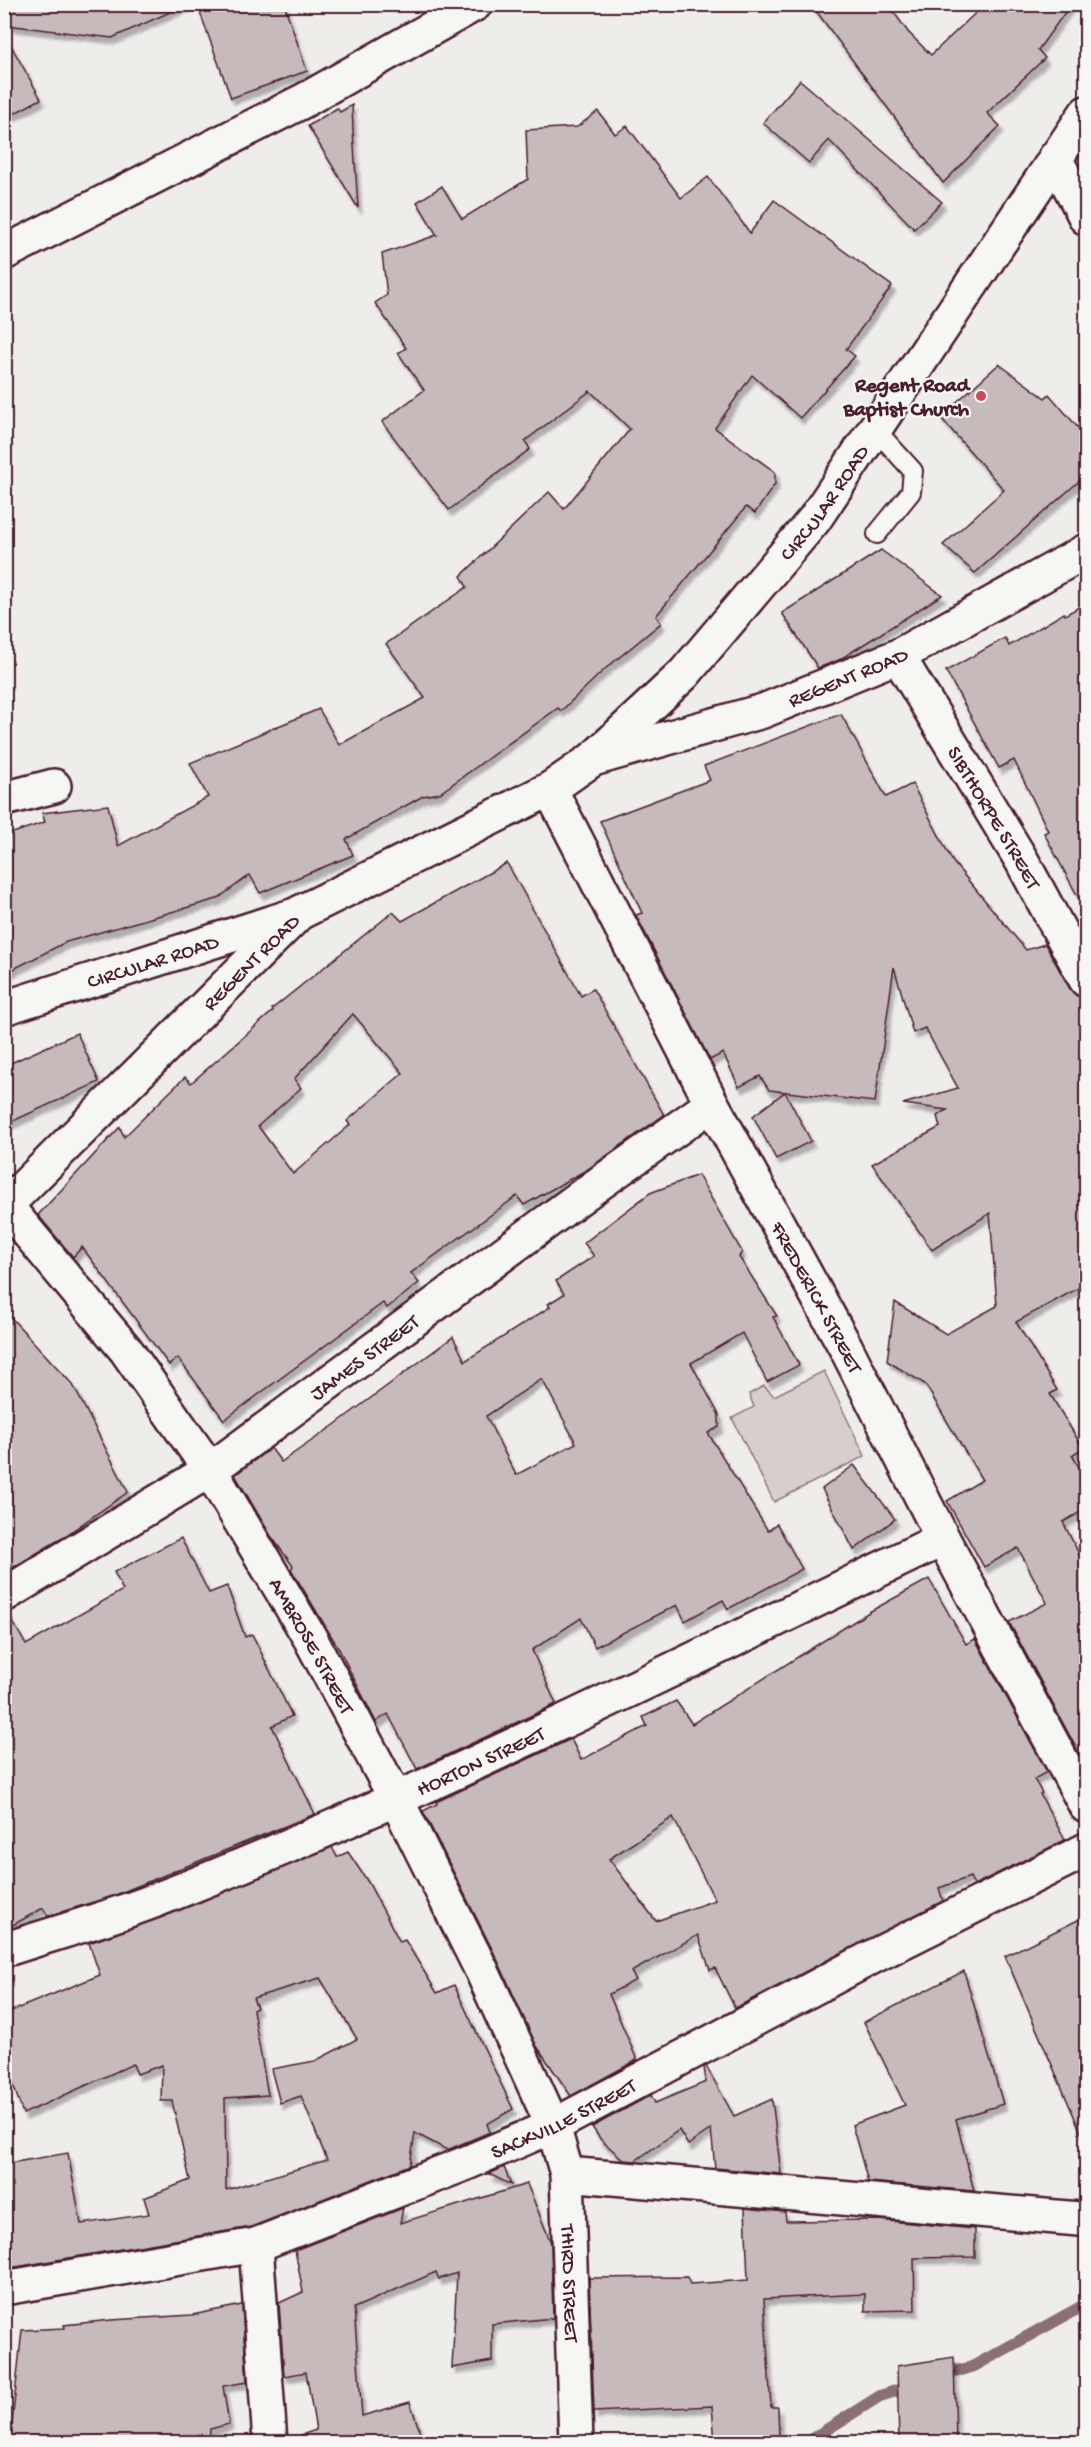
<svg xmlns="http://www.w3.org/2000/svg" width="1091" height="2447" font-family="'Gochi Hand',sans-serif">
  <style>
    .green { fill: #d7cfce; stroke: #90777c; stroke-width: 1.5 }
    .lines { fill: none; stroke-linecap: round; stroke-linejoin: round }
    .stream { stroke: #8a6f74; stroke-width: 12 }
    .building { fill: #c6babb; stroke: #4a1f2b; stroke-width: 1.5; fill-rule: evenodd; filter: url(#shadow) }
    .lane-casing { stroke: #4a1f2b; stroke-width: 22 }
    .street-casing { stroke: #4a1f2b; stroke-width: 38 }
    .secondary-casing { stroke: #4a1f2b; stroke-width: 38 }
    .lane { stroke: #f6f6f2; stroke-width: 18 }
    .street { stroke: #f6f6f2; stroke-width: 33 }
    .secondary { stroke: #f6f6f2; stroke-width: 33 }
    .poi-dot { fill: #d1495b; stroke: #f6f6f2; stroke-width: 2 }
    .labels { text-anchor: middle; stroke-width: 4.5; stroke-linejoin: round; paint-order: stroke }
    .poi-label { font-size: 21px; font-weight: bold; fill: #4a1f2b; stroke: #f6f6f2; text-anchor: end }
    .street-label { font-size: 21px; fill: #4a1f2b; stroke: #f6f6f2 }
  </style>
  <defs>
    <filter id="shadow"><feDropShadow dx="3.5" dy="6" stdDeviation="1.5" flood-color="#0004"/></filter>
  </defs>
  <rect width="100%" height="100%" fill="#efedea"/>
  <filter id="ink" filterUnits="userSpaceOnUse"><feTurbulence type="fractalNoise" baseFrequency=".0167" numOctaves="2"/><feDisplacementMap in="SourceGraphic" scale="12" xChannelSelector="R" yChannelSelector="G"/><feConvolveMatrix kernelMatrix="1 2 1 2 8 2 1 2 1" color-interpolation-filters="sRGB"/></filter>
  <g filter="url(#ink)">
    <polygon class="green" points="824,1371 865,1456 774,1502 732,1418 754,1407 749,1394 764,1386 774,1396"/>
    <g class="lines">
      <g class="stream">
        <polyline points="939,2377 974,2366 1086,2304"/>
        <polyline points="807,2442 880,2396 911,2386"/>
      </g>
    </g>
    <g class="building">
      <polygon points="9,4 188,4 112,38 7,25"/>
      <polygon points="197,4 284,4 307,71 231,98"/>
      <polygon points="811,4 888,4 908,32 931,55 985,4 1071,4 1038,50 1045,58 987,113 1000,126 943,183"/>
      <polygon points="4,33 41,99 4,119"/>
      <polygon points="800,80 942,202 914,229 829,140 809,163 763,123"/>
      <polygon points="352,105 353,130 358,208 308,126 337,108 340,112"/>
      <polygon points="598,111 615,134 627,126 681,198 708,177 750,233 774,200 892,286 846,349 855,356 800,418 752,375 715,428 775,472 775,484 755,513 746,507 656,616 661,623 605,669 561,711 558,708 440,793 423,796 346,839 353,855 260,893 250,875 217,899 66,942 4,974 4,836 45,822 42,813 108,805 118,846 208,797 190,763 319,709 339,745 425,698 386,644 467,587 461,576 549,492 564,509 630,429 590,391 525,441 530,449 449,510 382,422 424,390 398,353 406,348 375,303 387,295 382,254 437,235 417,202 442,186 462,219 528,179 526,130 577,127"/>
      <polygon points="999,364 1045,398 1049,394 1086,437 1086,475 975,573 943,545 1004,490 940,417"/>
      <polygon points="881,550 942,595 839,660 818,668 782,613"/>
      <polygon points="1086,603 1086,912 1044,833 1048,831 1014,760 999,768 946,671 1005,638 1009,646 1064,613 1065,615"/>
      <polygon points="841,714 886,797 912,784 953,862 1026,950 1045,944 1070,989 1077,996 1086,999 1086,1284 1016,1322 1057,1390 1050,1394 1083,1448 1072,1455 1086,1479 1086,1509 1063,1522 1086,1568 1086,1752 1080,1755 1009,1622 1047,1603 1018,1548 984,1567 947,1501 982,1480 925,1384 887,1361 895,1302 946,1334 997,1306 990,1213 932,1250 872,1164 940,1127 937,1116 947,1110 903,1104 958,1088 925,1028 913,1033 894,967 875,1102 769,1090 760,1076 739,1087 723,1053 710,1060 636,915 642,913 600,821 710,780 704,766"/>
      <path d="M507 863 581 996 593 989 664 1115 588 1169 524 1205 517 1196 411 1273 419 1283 387 1308 383 1303 224 1420 178 1358 169 1365 82 1247 73 1257 38 1215 120 1127 124 1137 185 1077 191 1083 273 1011 272 1009 393 912 402 921ZM353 1014 403 1073 347 1121 350 1125 293 1174 258 1126 301 1088 294 1079Z"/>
      <polygon points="1086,923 1086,941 1079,927"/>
      <polygon points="77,1033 99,1082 4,1125 4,1066"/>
      <polygon points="785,1092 811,1141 776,1159 753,1116"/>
      <path d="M698 1175 742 1252 739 1257 777 1316 773 1317 799 1365 767 1382 742 1333 691 1363 719 1415V1427L708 1433 768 1531 777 1524 802 1569 728 1609 723 1600 685 1621 677 1605 595 1647 581 1618 532 1650 556 1704 417 1769 388 1714 376 1722 338 1647 291 1569 293 1566 271 1536 235 1475 271 1448 281 1462 333 1426 453 1337 465 1361 550 1307 548 1304 564 1294 556 1281 594 1256 584 1243 650 1193ZM542 1379 576 1443 516 1475 486 1416Z"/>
      <polygon points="4,1310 73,1385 128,1492 62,1538 4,1573"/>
      <polygon points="854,1465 895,1519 854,1550 822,1489"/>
      <polygon points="181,1538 209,1593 227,1586 245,1637 252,1634 292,1716 272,1726 315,1814 113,1896 48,1916 43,1908 4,1930 4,1614 8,1613 26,1645 123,1590 114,1572"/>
      <path d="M929 1579 966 1644 975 1639 1047 1772 1034 1779 1042 1793 1040 1794 1065 1840 974 1885 970 1877 939 1888 943 1901 735 2008 715 1968 710 1970 698 1935 631 1972 636 1980 609 1994 637 2060 571 2096 536 2045 499 1963 423 1811 437 1804 436 1802 571 1739 581 1760 647 1726 643 1717 676 1701 692 1724 869 1612ZM673 1817 715 1900 656 1921 609 1859Z"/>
      <path d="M332 1847 337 1857 348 1852 368 1882 400 1942 405 1940 437 1993 454 1985 513 2109 487 2124 490 2132 447 2150 415 2133 410 2165 251 2227 4 2269V2164L68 2153 81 2224 149 2214 144 2198 190 2180 172 2101H161L162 2065 137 2074 133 2064 23 2114 4 2057V2014L100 1975 89 1943 163 1917ZM320 1978 357 2039 315 2061 271 2069 280 2103 301 2096 327 2160 226 2190 225 2098 268 2095 253 2010 257 2008 253 1998Z"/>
      <polygon points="1086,1916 1086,2144 1005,1956"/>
      <polygon points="964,1971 1003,2104 956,2119 974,2191 868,2182 852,2125 905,2105 864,2022"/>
      <polygon points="706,2066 734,2116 772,2099 781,2174 715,2168 711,2129 688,2145 679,2130 635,2161 624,2160 601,2140 592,2127 651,2095 655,2103 706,2082 704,2067"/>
      <polygon points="504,2167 511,2185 489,2174"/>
      <polygon points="527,2184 551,2243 553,2318 492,2324 492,2361 452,2368 457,2273 439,2279 436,2272 354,2308 362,2416 410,2402 421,2435 395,2442 302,2442 301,2435 316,2430 306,2372 284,2376 279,2303 303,2292 295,2250 403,2208 400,2223"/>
      <polygon points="745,2208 785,2212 786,2221 878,2220 975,2229 975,2257 914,2258 915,2310 865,2311 865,2294 764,2299 771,2407 778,2407 779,2438 743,2442 715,2442 712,2406 594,2412 589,2278 687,2277 690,2284 748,2280"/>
      <polygon points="242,2305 247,2382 223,2386 229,2424 210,2429 209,2442 10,2442 22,2330 65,2328 64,2325 111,2320 192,2315"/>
      <polygon points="954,2357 956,2442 899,2442 897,2366"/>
    </g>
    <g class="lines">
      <g class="lane-casing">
        <polyline id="lane" points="875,429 913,471 911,492 877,534"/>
      </g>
      <g class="street-casing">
        <g id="street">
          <polyline points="1055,158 1086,218"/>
          <polyline points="4,253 303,101 475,4"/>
          <path id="s1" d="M898 656 1022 861 1086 980"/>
          <path id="s2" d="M593 759 763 711 898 656 1086 551"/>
          <path id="s3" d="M550 789 712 1104 846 1348 943 1539 1086 1806"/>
          <polyline points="4,799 54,786"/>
          <path id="s4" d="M6 1206 126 1350 210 1470 310 1638 396 1799 482 1971 553 2126 567 2174 576 2442"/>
          <path id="s5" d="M4 1595 210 1470 590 1190 712 1104"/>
          <path id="s6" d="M4 1950C55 1933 107 1919 156 1900 425 1795 683 1663 943 1539"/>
          <polyline points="567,2174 1079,2219"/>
          <polyline points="256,2245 270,2442"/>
          <path id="s7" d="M4 2288 256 2245 464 2164 553 2126 876 1955 1086 1850"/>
        </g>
      </g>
      <g class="secondary-casing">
        <g id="secondary">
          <path id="s8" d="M4 1008 292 916"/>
          <path id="s9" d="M4 1207 299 913 550 789 593 759 684 674 814 520 1086 113"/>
        </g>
      </g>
      <use href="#lane" class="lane"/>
      <use href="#street" class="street"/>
      <use href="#secondary" class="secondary"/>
    </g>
  </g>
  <circle class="poi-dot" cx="981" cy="396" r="6"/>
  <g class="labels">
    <g class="poi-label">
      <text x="969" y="391">Regent Road<tspan x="969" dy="24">Baptist Church</tspan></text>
    </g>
    <g class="street-label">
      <text dy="7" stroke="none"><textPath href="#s9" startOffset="1095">CIRCULAR ROAD</textPath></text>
      <text dy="7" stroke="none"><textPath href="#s2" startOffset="268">REGENT ROAD</textPath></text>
      <text dy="7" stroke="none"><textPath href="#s1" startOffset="188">SIBTHORPE STREET</textPath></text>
      <text dy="7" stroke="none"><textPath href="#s8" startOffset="156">CIRCULAR ROAD</textPath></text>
      <text dy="7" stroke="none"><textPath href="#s9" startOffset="348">REGENT ROAD</textPath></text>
      <text dy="7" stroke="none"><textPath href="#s3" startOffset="574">FREDERICK STREET</textPath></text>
      <text dy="7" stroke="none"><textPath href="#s5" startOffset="432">JAMES STREET</textPath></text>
      <text dy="7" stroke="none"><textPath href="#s4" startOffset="537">AMBROSE STREET</textPath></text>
      <text dy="7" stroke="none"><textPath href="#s6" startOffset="513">HORTON STREET</textPath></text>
      <text dy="7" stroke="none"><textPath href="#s7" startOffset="588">SACKVILLE STREET</textPath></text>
      <text dy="7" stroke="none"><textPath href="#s4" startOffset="1234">THIRD STREET</textPath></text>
    </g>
  </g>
  <rect width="1091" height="2447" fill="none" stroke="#f6f6f2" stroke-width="24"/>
  <rect x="12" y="12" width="1067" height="2423" fill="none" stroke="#4a1f2b" stroke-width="2" filter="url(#ink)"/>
</svg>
